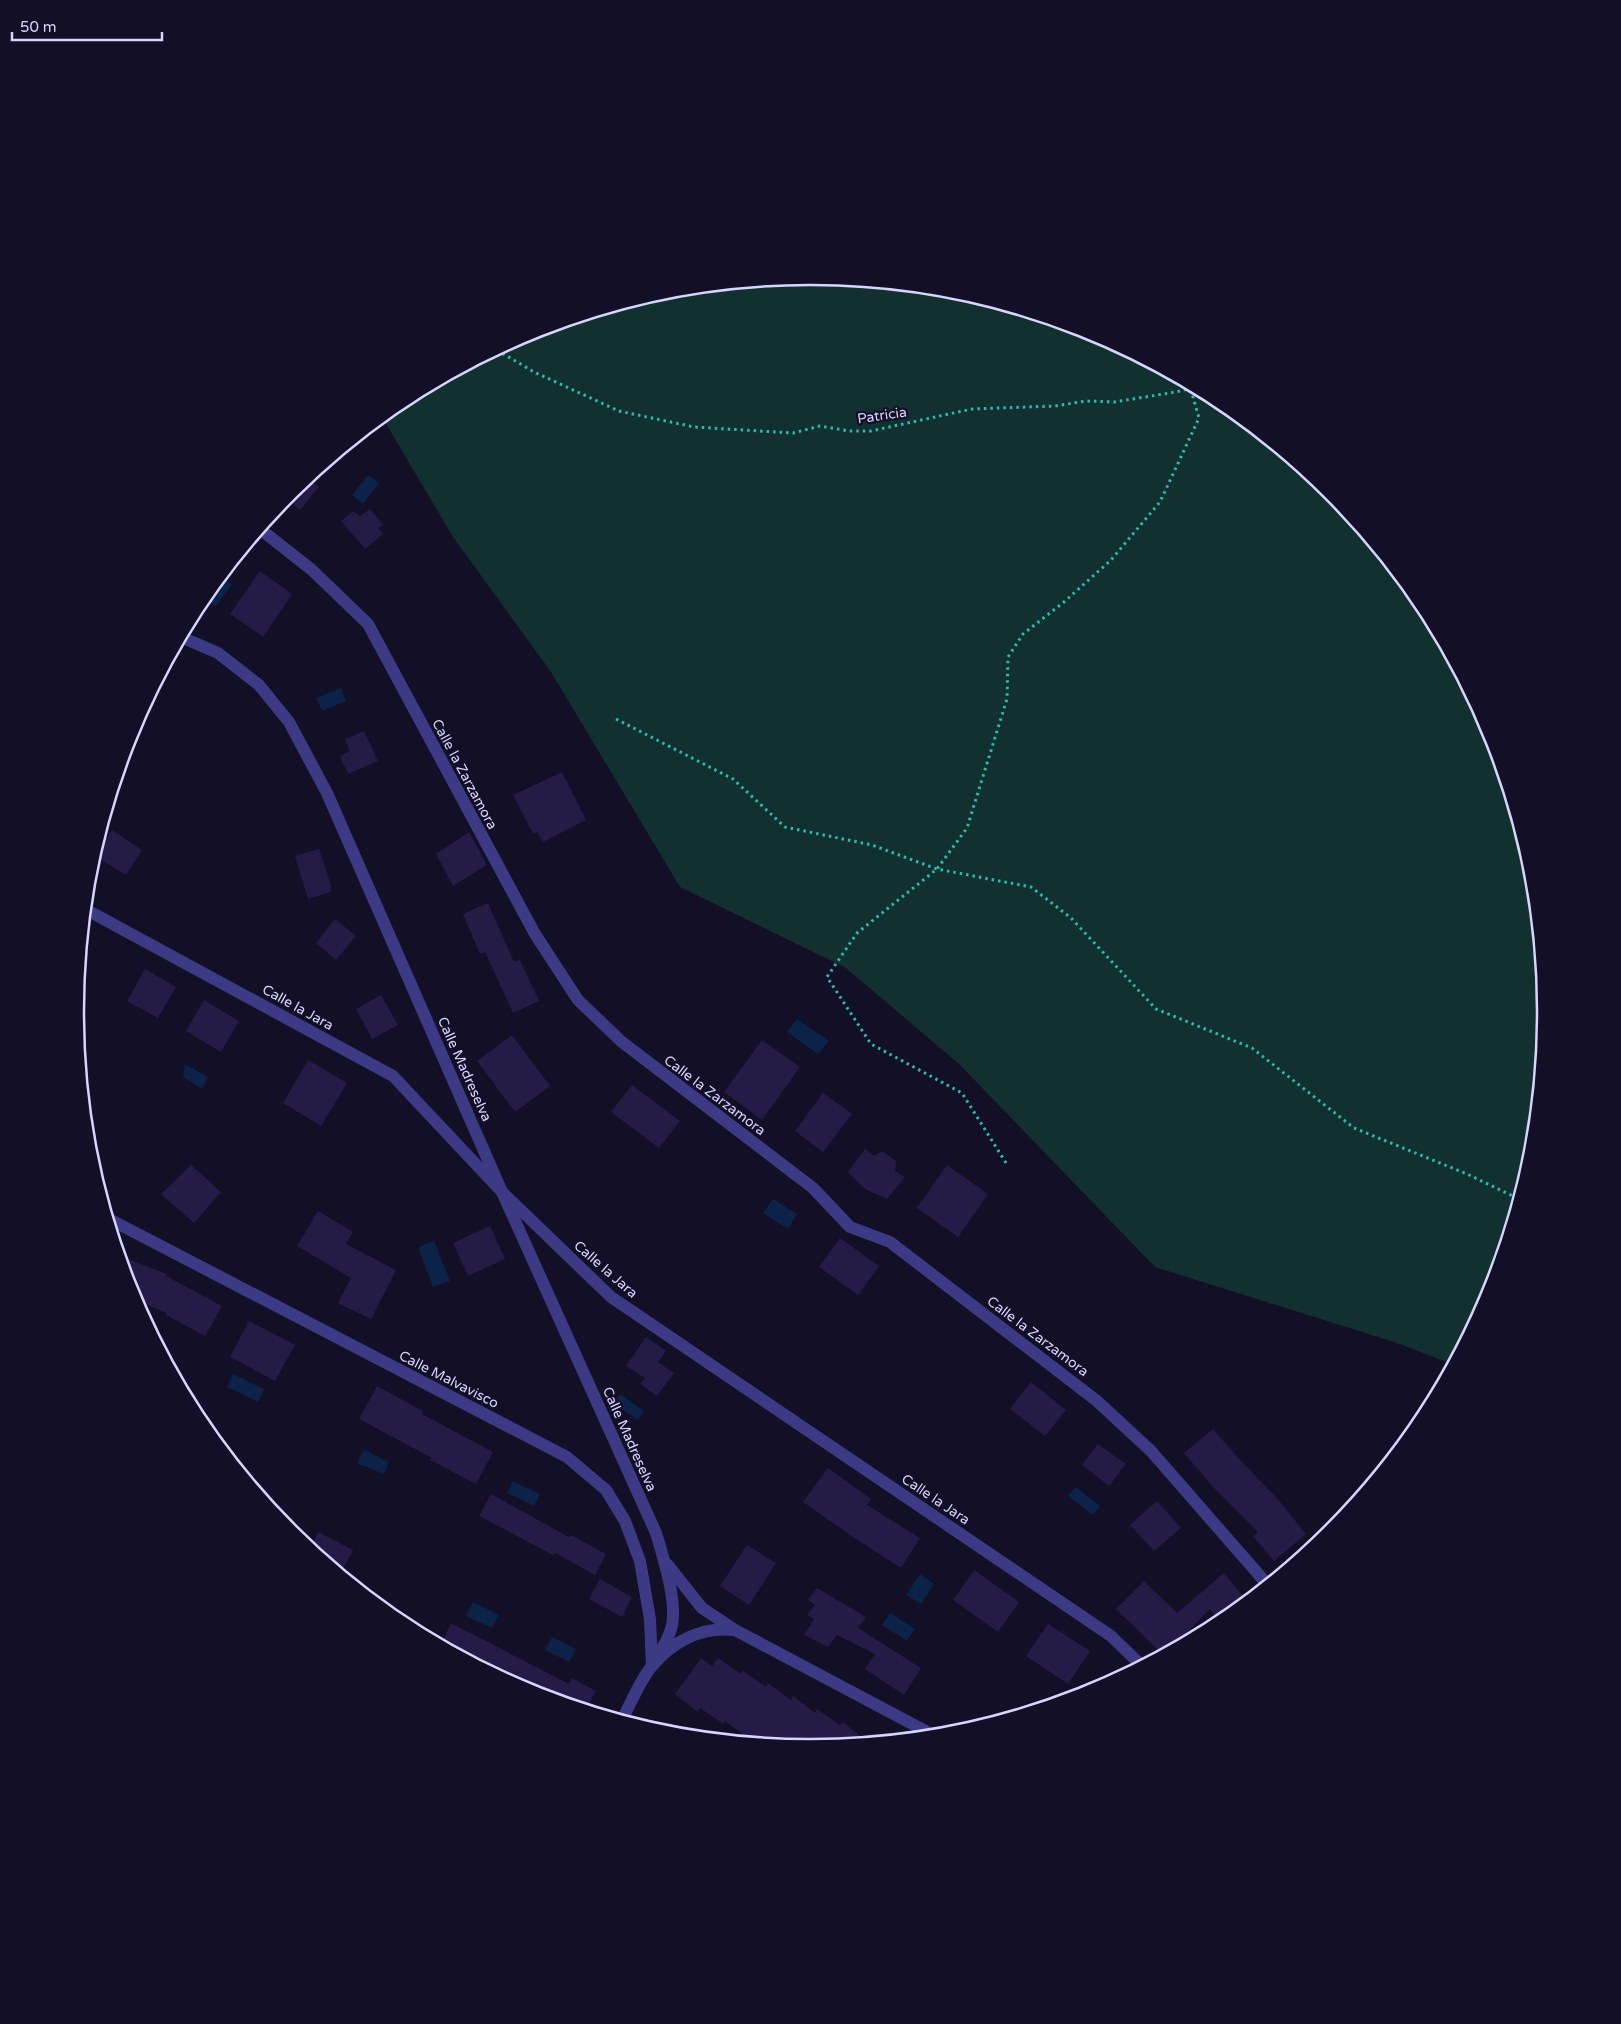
<svg xmlns="http://www.w3.org/2000/svg" width="1621" height="2024" font-family="'Varela Round',sans-serif">
  <style>
    .green { fill: #12302f }
    .water { fill: #0c2248 }
    .building { fill: #241b47 }
    .lines { fill: none; stroke-linecap: round; stroke-linejoin: round }
    .path { stroke: #2fb8b0; stroke-width: 3; stroke-dasharray: 2.5 4; stroke-linecap: butt }
    .street { stroke: #3d3a85; stroke-width: 12 }
    .labels { text-anchor: middle; stroke-width: 4.5; stroke-linejoin: round; paint-order: stroke }
    .street-label { font-size: 14px; fill: #d9d4ff; stroke: #130f26 }
    .rim { fill: none; stroke: #d9d4ff; stroke-width: 2.5 }
  </style>
  <rect width="100%" height="100%" fill="#130f26"/>
  <polygon class="green" points="811,277 954,291 1092,333 1219,401 1331,492 1422,604 1490,731 1532,869 1546,1012 1532,1156 1490,1294 1452,1364 1397,1343 1155,1267 959,1064 846,968 680,887 551,672 453,537 382,417 402,400 529,332 667,291"/>
  <g class="water">
    <polygon points="368,475 379,483 363,504 352,495"/>
    <polygon points="221,577 232,584 216,606 204,598"/>
    <polygon points="341,688 346,701 322,711 316,698"/>
    <polygon points="797,1019 829,1041 818,1054 787,1032"/>
    <polygon points="185,1064 208,1077 202,1089 183,1077"/>
    <polygon points="773,1199 797,1214 788,1229 763,1213"/>
    <polygon points="434,1241 450,1281 433,1287 418,1247"/>
    <polygon points="233,1374 264,1389 258,1402 227,1387"/>
    <polygon points="620,1394 644,1411 638,1420 613,1403"/>
    <polygon points="364,1450 389,1462 384,1474 357,1463"/>
    <polygon points="513,1481 540,1494 534,1506 507,1493"/>
    <polygon points="1076,1487 1100,1506 1093,1515 1068,1496"/>
    <polygon points="920,1574 934,1584 921,1604 906,1595"/>
    <polygon points="473,1602 499,1615 492,1628 466,1616"/>
    <polygon points="890,1613 915,1629 907,1641 882,1625"/>
    <polygon points="552,1637 576,1649 569,1662 545,1650"/>
  </g>
  <g class="building">
    <polygon points="307,478 319,487 300,510 286,498"/>
    <polygon points="370,509 383,525 378,528 383,534 365,549 341,521 353,511 360,516"/>
    <polygon points="260,571 292,594 263,637 230,614"/>
    <polygon points="364,731 378,761 348,774 340,756 350,751 345,739"/>
    <polygon points="562,772 586,820 543,842 537,832 533,834 513,795"/>
    <polygon points="112,830 142,850 126,875 95,856"/>
    <polygon points="469,832 487,865 453,886 436,854"/>
    <polygon points="319,849 331,885 331,892 308,899 295,856"/>
    <polygon points="488,903 514,962 520,960 539,1001 513,1013 485,952 480,954 463,914"/>
    <polygon points="335,919 356,936 336,960 316,943"/>
    <polygon points="145,969 176,987 158,1018 127,1001"/>
    <polygon points="381,995 398,1025 372,1039 356,1009"/>
    <polygon points="204,1000 239,1021 221,1052 186,1031"/>
    <polygon points="512,1035 550,1086 515,1112 477,1061"/>
    <polygon points="762,1040 800,1067 762,1120 724,1092"/>
    <polygon points="308,1060 347,1083 321,1126 283,1103"/>
    <polygon points="632,1085 680,1121 659,1148 611,1112"/>
    <polygon points="823,1093 852,1114 823,1152 795,1131"/>
    <polygon points="865,1149 874,1156 882,1151 896,1161 895,1171 905,1177 887,1199 865,1189 848,1172"/>
    <polygon points="191,1165 221,1192 194,1223 161,1194"/>
    <polygon points="947,1165 988,1194 958,1237 917,1208"/>
    <polygon points="318,1211 353,1232 346,1244 396,1270 371,1319 338,1303 351,1278 297,1246"/>
    <polygon points="490,1226 505,1259 468,1276 453,1243"/>
    <polygon points="840,1238 879,1266 858,1295 819,1267"/>
    <polygon points="120,1256 167,1274 166,1276 222,1306 205,1336 166,1315 167,1313 135,1300"/>
    <polygon points="249,1321 295,1345 275,1381 230,1357"/>
    <polygon points="646,1337 666,1351 658,1362 674,1373 657,1396 640,1384 645,1378 626,1366"/>
    <polygon points="1031,1382 1066,1410 1045,1436 1010,1409"/>
    <polygon points="377,1386 423,1411 422,1414 493,1452 476,1484 430,1460 432,1458 359,1419"/>
    <polygon points="1213,1429 1241,1461 1276,1497 1306,1534 1274,1561 1253,1536 1258,1532 1213,1487 1184,1453"/>
    <polygon points="1098,1444 1126,1464 1109,1486 1082,1465"/>
    <polygon points="828,1468 871,1499 867,1505 920,1538 901,1568 859,1541 803,1502"/>
    <polygon points="491,1494 569,1537 571,1535 606,1554 595,1575 555,1553 553,1555 479,1516"/>
    <polygon points="1157,1501 1181,1528 1154,1551 1130,1525"/>
    <polygon points="318,1532 353,1550 341,1573 310,1548"/>
    <polygon points="747,1545 776,1563 749,1605 720,1586"/>
    <polygon points="974,1570 1019,1602 998,1632 953,1600"/>
    <polygon points="1224,1573 1247,1601 1221,1622 1210,1609 1170,1650 1162,1654 1116,1609 1144,1581 1177,1613"/>
    <polygon points="600,1579 632,1597 622,1617 589,1599"/>
    <polygon points="817,1588 866,1617 858,1628 921,1668 904,1695 865,1669 875,1654 837,1635 828,1647 804,1635 814,1619 807,1615 815,1605 808,1600"/>
    <polygon points="451,1623 569,1684 572,1678 596,1691 586,1709 531,1692 517,1685 519,1682 441,1644"/>
    <polygon points="1048,1624 1090,1651 1068,1684 1026,1656"/>
    <polygon points="701,1658 712,1666 718,1658 741,1674 743,1671 766,1687 768,1683 791,1700 793,1696 815,1713 817,1709 840,1725 843,1722 868,1742 810,1748 753,1742 725,1721 723,1724 700,1708 698,1712 675,1694"/>
  </g>
  <g class="lines">
    <g class="path">
      <polyline points="497,350 534,372 619,411 694,427 793,433 820,426 849,431 871,431 972,409 1055,406 1086,401 1114,402 1176,392 1195,387"/>
      <polyline points="616,719 733,779 785,827 872,845 937,869 1031,887 1071,918 1156,1009 1252,1048 1354,1128 1467,1174 1519,1199"/>
      <polyline points="1006,1163 962,1093 871,1044 827,977 857,933 937,869 967,828 1007,699 1008,657 1023,634 1064,602 1111,560 1160,502 1199,418 1191,390 1192,386"/>
    </g>
    <g class="street">
      <polyline points="260,529 312,570 368,624 535,934 578,1000 622,1042 813,1188 850,1227 890,1242 1097,1401 1151,1451 1267,1584"/>
      <path d="M181 637 218 653 259 685 289 722 327 793 502 1192 656 1533C663 1557 680 1608 670 1632 666 1644 658 1655 652 1666"/>
      <polyline points="85,909 393,1076 502,1192 611,1297 1111,1636 1141,1665"/>
      <polyline points="109,1219 567,1457 606,1490 625,1521 640,1561 650,1619 652,1666"/>
      <polyline points="667,1564 702,1608 735,1630 933,1735"/>
      <path d="M622 1720C631 1703 640 1680 652 1666 673 1641 701 1627 733 1630"/>
    </g>
  </g>
  <g class="labels">
    <g class="street-label">
      <text transform="translate(882 415) rotate(-8)" y="5">Patricia</text>
      <text transform="translate(465 774) rotate(62)" y="5">Calle la Zarzamora</text>
      <text transform="translate(298 1007) rotate(29)" y="5">Calle la Jara</text>
      <text transform="translate(465 1069) rotate(66)" y="5">Calle Madreselva</text>
      <text transform="translate(715 1095) rotate(37)" y="5">Calle la Zarzamora</text>
      <text transform="translate(606 1269) rotate(41)" y="5">Calle la Jara</text>
      <text transform="translate(1038 1336) rotate(37)" y="5">Calle la Zarzamora</text>
      <text transform="translate(449 1379) rotate(27)" y="5">Calle Malvavisco</text>
      <text transform="translate(630 1439) rotate(66)" y="5">Calle Madreselva</text>
      <text transform="translate(936 1499) rotate(34)" y="5">Calle la Jara</text>
    </g>
  </g>
  <path d="M0 0H1621V2024H0ZM810 285H811A726 726 0 0 1 1537 1011V1013A726 726 0 0 1 811 1739H810A726 726 0 0 1 84 1013V1011A726 726 0 0 1 810 285Z" fill="#130f26" fill-rule="evenodd"/>
  <path class="rim" d="M810 285H811A726 726 0 0 1 1537 1011V1013A726 726 0 0 1 811 1739H810A726 726 0 0 1 84 1013V1011A726 726 0 0 1 810 285Z"/>
  <path d="M12 32v8h150v-8" fill="none" stroke="#d9d4ff" stroke-width="2.5"/>
  <text x="20" y="32" font-size="15" fill="#d9d4ff" stroke="#130f26" stroke-width="4" paint-order="stroke">50 m</text>
</svg>
